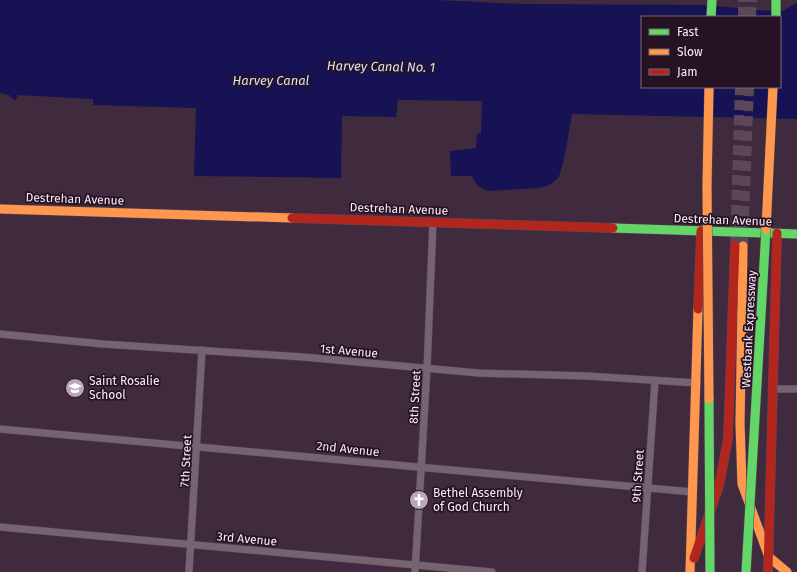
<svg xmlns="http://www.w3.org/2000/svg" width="797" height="572" font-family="'Fira Sans',sans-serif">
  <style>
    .water { fill: #161254; fill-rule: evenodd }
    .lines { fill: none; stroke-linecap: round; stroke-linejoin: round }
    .secondary-tunnel { stroke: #5c4759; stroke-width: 10; stroke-dasharray: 10 5; stroke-linecap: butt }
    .street-casing { stroke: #594755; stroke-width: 8 }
    .fast-casing { stroke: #594755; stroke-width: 10 }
    .slow-casing { stroke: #594755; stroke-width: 10 }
    .jam-casing { stroke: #594755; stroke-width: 10 }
    .street { stroke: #756372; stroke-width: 7 }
    .fast { stroke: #63d668; stroke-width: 9 }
    .slow { stroke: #ff974d; stroke-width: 9 }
    .jam { stroke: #b3261e; stroke-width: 9 }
    .fast-bridge-casing { stroke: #594755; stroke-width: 10; stroke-linecap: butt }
    .slow-bridge-casing { stroke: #594755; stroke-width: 10; stroke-linecap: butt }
    .fast-bridge { stroke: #63d668; stroke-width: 9 }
    .slow-bridge { stroke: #ff974d; stroke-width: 9 }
    .labels { text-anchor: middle; stroke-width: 3.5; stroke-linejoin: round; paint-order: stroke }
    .street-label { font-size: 12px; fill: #fcebf8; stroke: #251222 }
    .poi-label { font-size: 12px; fill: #fcebf8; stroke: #251222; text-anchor: start }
    .water-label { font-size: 13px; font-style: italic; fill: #dae0f5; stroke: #251222 }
  </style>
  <rect width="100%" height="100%" fill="#402a3d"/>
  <path class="water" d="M0 0H435L523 4 704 5 780 12 797 3V119L572 114C570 126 563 171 558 178 553 184 545 187 538 188L487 191 477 185 473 179 472 176H451L450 151 476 148 477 133 481 134 482 101 398 100 396 117 342 116 341 178 194 176 196 108 93 105V99L18 95 15 101 9 95 0 93ZM642 17H780V87H642Z"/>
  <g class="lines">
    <g class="secondary-tunnel">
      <polyline points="743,17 743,0"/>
      <polyline points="751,17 752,0"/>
      <polyline points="735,245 740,87"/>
      <polyline points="743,246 749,87"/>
    </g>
    <g class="street-casing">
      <g id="street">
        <polyline points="0,334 103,344 303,357 478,373 587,376 697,383"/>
        <polyline points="774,389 797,389"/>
        <path d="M0 429C231 449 462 472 693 492"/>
        <polyline points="0,527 492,572"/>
        <polyline points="189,572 202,350"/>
        <polyline points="415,572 427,369 433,222"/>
        <polyline points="642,572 655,381"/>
      </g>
    </g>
    <g class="fast-casing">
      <g id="fast">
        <polyline points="776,0 776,17"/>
        <polyline points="711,17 712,0"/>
        <polyline points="613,228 797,234"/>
      </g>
    </g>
    <g class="slow-casing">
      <g id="slow">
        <polyline points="0,209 292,218"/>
        <polyline points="743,246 740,423 742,484 769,557 787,572"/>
        <polyline points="690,572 698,309"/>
      </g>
    </g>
    <g class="jam-casing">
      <g id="jam">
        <polyline points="292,218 613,228"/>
        <polyline points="698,309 701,231"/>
        <polyline points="694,558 719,486 728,439 735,245"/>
        <polyline points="768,572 777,233"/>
      </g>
    </g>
    <use href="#street" class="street"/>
    <use href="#fast" class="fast"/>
    <use href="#slow" class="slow"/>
    <use href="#jam" class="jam"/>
    <g class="fast-bridge-casing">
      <g id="fast-bridge">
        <polyline points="709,399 710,572"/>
        <polyline points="746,572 766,229"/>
      </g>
    </g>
    <g class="slow-bridge-casing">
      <g id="slow-bridge">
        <polyline points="766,229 773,87"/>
        <polyline points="709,399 707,185 709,87"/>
      </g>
    </g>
    <use href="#fast-bridge" class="fast-bridge"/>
    <use href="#slow-bridge" class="slow-bridge"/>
  </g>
  <defs>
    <g id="school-disc" transform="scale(1)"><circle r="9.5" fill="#baa7b7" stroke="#251222"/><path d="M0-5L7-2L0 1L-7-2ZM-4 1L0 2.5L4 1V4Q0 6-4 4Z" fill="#fff"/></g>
    <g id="church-disc" transform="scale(1)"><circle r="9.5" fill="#baa7b7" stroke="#251222"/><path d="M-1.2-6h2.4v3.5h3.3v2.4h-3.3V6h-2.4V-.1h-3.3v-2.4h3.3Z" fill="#fff"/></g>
  </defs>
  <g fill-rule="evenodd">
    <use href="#school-disc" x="75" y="388"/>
    <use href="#church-disc" x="419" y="500"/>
  </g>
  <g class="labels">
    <g class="street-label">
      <text transform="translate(75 199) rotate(2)" y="4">Destrehan Avenue</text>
      <text transform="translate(399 209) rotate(2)" y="4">Destrehan Avenue</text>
      <text transform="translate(723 220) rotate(2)" y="4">Destrehan Avenue</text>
      <text transform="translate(749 329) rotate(-87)" y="4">Westbank Expressway</text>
      <text transform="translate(349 351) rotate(5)" y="4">1st Avenue</text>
      <text transform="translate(415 397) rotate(-87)" y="4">8th Street</text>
      <text transform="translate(348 449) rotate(6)" y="4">2nd Avenue</text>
      <text transform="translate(186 461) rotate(-87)" y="4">7th Street</text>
      <text transform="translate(638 476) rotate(-86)" y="4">9th Street</text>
      <text transform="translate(247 539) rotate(5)" y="4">3rd Avenue</text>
    </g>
    <g class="poi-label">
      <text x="89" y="385">Saint Rosalie<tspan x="89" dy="14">School</tspan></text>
      <text x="433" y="497">Bethel Assembly<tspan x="433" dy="14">of God Church</tspan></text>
    </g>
    <g class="water-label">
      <text transform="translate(381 66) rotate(1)" y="5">Harvey Canal No. 1</text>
      <text x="271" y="85">Harvey Canal</text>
    </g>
  </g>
  <rect x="641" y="16" width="140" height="72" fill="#251222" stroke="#7b6978"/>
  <rect x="649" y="29" width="20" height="6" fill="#63d668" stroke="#7b6978"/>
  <text x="677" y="36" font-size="12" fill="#fcebf8">Fast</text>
  <rect x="649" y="49" width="20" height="6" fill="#ff974d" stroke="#7b6978"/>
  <text x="677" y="56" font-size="12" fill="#fcebf8">Slow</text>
  <rect x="649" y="69" width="20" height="6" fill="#b3261e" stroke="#7b6978"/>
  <text x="677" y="76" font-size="12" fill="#fcebf8">Jam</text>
</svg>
